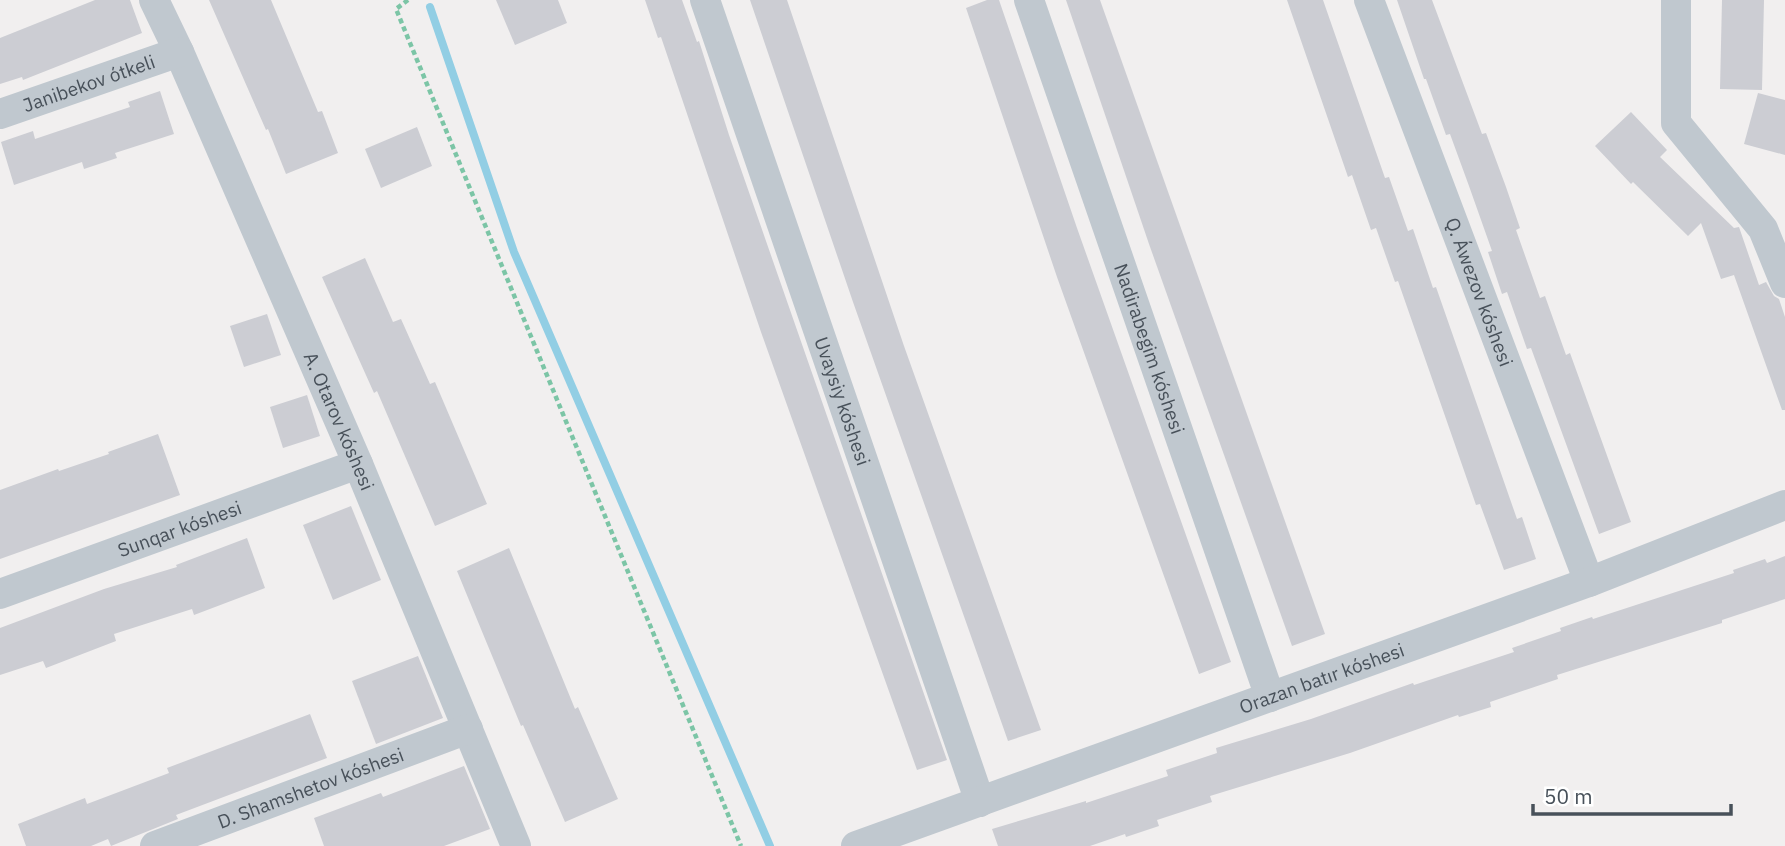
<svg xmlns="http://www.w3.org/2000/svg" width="1785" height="846" font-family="'IBM Plex Sans',sans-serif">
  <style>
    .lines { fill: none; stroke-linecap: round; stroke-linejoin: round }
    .stream { stroke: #92cee4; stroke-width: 8 }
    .building { fill: #cccdd3 }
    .path { stroke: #7cc5a6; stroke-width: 4.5; stroke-dasharray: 5 3.5; stroke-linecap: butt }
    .minor { stroke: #c0c8cf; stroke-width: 30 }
    .labels { text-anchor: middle; stroke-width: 7; stroke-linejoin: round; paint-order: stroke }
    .street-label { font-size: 19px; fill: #48515a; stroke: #fff }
  </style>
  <rect width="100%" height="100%" fill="#f1efef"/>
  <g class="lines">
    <polyline class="stream" points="430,7 514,252 770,846"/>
  </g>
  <g class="building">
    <polygon points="95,0 130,0 142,33 23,80 22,77 0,84 0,38"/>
    <polygon points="209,0 271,0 318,112 322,111 338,153 286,174 268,129 266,130"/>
    <polygon points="496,0 558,0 567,23 515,45"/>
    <polygon points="645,0 682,0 697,42 699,41 729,135 947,760 917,770 761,332 661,37 658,38"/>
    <polygon points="750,0 787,0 904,346 1041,730 1008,741 853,302"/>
    <polygon points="987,0 999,0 1077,228 1231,662 1199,674 1057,277 966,8"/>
    <polygon points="1066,0 1100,0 1325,634 1292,646 1149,244"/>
    <polygon points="1287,0 1323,0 1385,178 1389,177 1408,231 1413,229 1433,288 1436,287 1517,519 1522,517 1536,559 1504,570 1480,504 1476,505 1398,281 1395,282 1376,228 1371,230 1352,175 1348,177"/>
    <polygon points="1397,0 1432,0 1482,134 1486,133 1506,187 1520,228 1516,230 1540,298 1545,296 1566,355 1570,353 1631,522 1599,534 1531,348 1527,349 1507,292 1502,294 1488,252 1492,251 1469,186 1450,134 1446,135 1426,79 1424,79"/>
    <polygon points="1722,0 1764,0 1762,90 1720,89"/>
    <polygon points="160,91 174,134 115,153 117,158 84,169 82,162 14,185 1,142 33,131 35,139 130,107 128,102"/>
    <polygon points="1758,93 1785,100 1785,155 1744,144"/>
    <polygon points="1631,112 1667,150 1660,157 1734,228 1739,227 1759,285 1766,282 1774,296 1779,299 1785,317 1785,410 1782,410 1734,275 1721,279 1701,223 1688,236 1633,182 1631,184 1595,146"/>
    <polygon points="417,127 432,166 381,188 365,149"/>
    <polygon points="365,258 393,322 401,319 430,384 435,382 487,504 435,526 377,391 374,393 322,277"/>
    <polygon points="267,314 281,355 244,367 230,326"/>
    <polygon points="307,395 320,436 283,448 270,407"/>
    <polygon points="158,434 180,495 0,559 0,490 58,469 59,471 109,454 108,452"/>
    <polygon points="351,506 381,580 333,600 303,525"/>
    <polygon points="247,538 265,588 194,615 192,609 114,634 116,641 46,668 43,661 0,675 0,628 104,589 177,567 176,565"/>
    <polygon points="509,548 575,709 578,707 618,799 565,822 523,725 521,726 457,571"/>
    <polygon points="1785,556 1785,599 1722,620 1722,623 1557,675 1558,679 1490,702 1491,707 1459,717 1458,715 1350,753 1210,796 1212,802 1157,820 1159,826 1126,837 1125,834 1090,846 998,846 992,829 1086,801 1086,803 1168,776 1166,770 1217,753 1216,748 1311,719 1413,683 1414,685 1514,652 1512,648 1561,631 1560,628 1592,617 1593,619 1734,573 1733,570 1765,559 1767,563"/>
    <polygon points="418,656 443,718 376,744 352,681"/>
    <polygon points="310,714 327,758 176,815 178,819 111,846 108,839 91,846 26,846 18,824 85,798 87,804 169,773 167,768"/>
    <polygon points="464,766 490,829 444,846 324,846 314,818 381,793 383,797"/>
  </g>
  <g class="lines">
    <polyline class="path" points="408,0 396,9 741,846"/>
    <g class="minor">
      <path id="s1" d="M154 0 179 52 358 464 516 846"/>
      <path id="s2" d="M705 0 980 802"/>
      <path id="s3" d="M1029 0 1270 697"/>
      <path id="s4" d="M1369 0 1589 582"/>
      <polyline points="1676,0 1676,123 1763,229 1785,283"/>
      <path id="s5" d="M0 114 179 52"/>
      <path id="s6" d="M0 594 358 464"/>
      <path id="s7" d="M155 846 468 729"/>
      <path id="s8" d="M856 846 1589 582 1785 505"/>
    </g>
  </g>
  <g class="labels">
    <g class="street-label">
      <text dy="7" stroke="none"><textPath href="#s5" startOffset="94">Janibekov ótkeli</textPath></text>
      <text dy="7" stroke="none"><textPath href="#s4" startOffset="312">Q. Áwezov kóshesi</textPath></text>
      <text dy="7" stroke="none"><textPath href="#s3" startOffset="369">Nadirabegim kóshesi</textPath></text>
      <text dy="7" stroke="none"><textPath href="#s2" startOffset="424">Uvaysiy kóshesi</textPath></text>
      <text dy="7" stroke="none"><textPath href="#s1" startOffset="460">A. Otarov kóshesi</textPath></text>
      <text dy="7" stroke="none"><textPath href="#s6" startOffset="191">Sunqar kóshesi</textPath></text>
      <text dy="7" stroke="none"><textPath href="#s8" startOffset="495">Orazan batır kóshesi</textPath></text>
      <text dy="7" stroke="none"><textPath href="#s7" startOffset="166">D. Shamshetov kóshesi</textPath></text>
    </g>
  </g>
  <path d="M1533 804v10h198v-10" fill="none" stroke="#48515a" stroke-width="3.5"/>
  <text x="1544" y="804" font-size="21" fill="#48515a" stroke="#ffffff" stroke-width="5" paint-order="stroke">50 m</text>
</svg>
